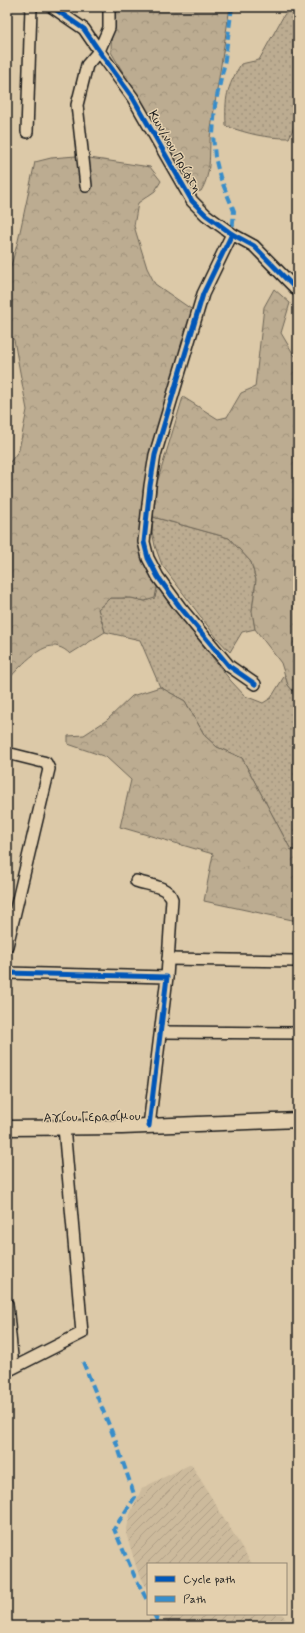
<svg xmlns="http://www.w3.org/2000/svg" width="305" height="1633" font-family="Mynerve,sans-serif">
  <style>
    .industrial { fill: url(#industrial-furrows) }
    .grass { fill: url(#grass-dots); stroke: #6c6456 }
    .forest { fill: url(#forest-crowns); stroke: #6c6456 }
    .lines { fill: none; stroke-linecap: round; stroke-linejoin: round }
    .minor-casing { stroke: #1c1c1c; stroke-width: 14 }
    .tertiary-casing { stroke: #1c1c1c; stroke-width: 17 }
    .minor { stroke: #e4d0ae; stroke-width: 11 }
    .tertiary { stroke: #e4d0ae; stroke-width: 14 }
    .quiet { stroke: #388dca; stroke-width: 4; stroke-dasharray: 8 4; stroke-linecap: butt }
    .cycleway-casing { stroke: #e4d0ae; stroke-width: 8 }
    .cycleway { stroke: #0057b8; stroke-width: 5 }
    .labels { text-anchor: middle; stroke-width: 3; stroke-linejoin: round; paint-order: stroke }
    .street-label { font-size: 13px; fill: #1c1c1c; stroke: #e4d0ae }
  </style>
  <defs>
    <pattern id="industrial-furrows" width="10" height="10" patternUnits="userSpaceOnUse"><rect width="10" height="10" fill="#ccba9c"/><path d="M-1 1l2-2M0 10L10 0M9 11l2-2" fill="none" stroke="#af9f86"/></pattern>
    <pattern id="grass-dots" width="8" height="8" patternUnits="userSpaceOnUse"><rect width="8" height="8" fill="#bcac91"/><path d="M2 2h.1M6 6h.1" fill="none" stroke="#a1937c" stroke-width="1.8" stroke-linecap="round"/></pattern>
    <pattern id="forest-crowns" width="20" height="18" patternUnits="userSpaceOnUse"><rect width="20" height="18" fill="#bcac91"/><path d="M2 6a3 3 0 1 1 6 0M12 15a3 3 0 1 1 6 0" fill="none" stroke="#a1937c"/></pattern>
  </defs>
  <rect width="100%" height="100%" fill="#dcc9a8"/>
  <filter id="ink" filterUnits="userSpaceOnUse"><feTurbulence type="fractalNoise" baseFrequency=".025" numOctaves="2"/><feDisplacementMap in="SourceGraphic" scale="8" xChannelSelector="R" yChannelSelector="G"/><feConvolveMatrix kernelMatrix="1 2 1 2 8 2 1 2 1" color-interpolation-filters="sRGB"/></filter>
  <g filter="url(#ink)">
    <g class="industrial">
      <polygon points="191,1464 252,1564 148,1564 148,1591 137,1569 126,1533 130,1514 142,1488"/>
      <polygon points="161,1614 282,1614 290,1626 169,1626"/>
    </g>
    <g class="grass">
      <path d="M290 7H298V118L289 138C265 138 249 134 226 126 225 97 226 89 241 64L259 60 284 15Z"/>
      <polygon points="153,517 229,538 251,562 256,580 252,611 255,629 242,632 230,652 216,637 162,565 155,546 152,531"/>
      <polygon points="157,587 231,681 245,696 263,703 271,698 285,675 288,685 298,697 298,850 291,850 242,758 217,747 205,736 185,701 160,687 140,640 105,632 98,609 110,598 131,598 145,601 155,597"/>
    </g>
    <g class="forest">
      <path d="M112 7H230C224 48 217 88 211 129 208 151 213 171 201 191L194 192 188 183 111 52Z"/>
      <path d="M76 156 150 167 161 181 155 191 138 203 134 226 147 268 155 284 194 311 142 534 141 557 157 587 155 598 145 601 131 598H110L98 609 105 632 70 654C67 651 63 648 59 647 42 640 17 670 7 681V463L11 461 19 450 27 410 14 340 7 331V280L18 241 35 162 51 158Z"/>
      <polygon points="274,289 290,303 281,333 294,355 298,357 298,697 288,685 281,663 255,629 252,611 256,580 251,562 229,538 153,517 157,483 183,397 218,419 227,417 241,393 255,387 264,307"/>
      <polygon points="160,687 185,701 205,736 217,747 242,758 291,850 298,850 298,955 296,955 297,921 204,901 213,854 120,827 131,780 106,757 68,744 68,736 84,735 107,720 132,696"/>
    </g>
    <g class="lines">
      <g class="minor-casing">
        <g id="minor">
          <polyline points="52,7 84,29 99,51 133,98 192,201 206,215 232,234 254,246 298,291"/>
          <polyline points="27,132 31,7"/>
          <polyline points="86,186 77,105 87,65 99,51 109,28 109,7"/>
          <polyline points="232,234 203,294 155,455 150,486 144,542 148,558 158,577 180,607 229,666 255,684"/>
          <polyline points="7,753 43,762 46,763 49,769 7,946"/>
          <path d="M136 881C148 885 168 886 172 899L167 977"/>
          <polyline points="168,959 295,961"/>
          <polyline points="7,973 167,977 149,1126"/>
          <polyline points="162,1032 298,1033"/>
          <polyline points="7,1304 13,1367"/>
          <polyline points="7,1371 82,1333 64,1127"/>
        </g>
      </g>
      <g class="tertiary-casing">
        <polyline id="tertiary" points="7,1128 122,1127 298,1120"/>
      </g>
      <use href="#minor" class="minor"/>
      <use href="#tertiary" class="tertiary"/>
      <g class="quiet">
        <polyline points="232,7 224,66 215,105 213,135 215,157 220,177 234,211 232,234"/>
        <polyline points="83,1362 116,1442 135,1497 114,1529 134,1575 148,1602"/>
        <polyline points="154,1614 160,1626"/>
      </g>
      <g class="cycleway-casing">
        <g id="cycleway">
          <polyline points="52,7 84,29 99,51 133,98 192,201 206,215 232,234 254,246 298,291"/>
          <polyline points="232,234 203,294 155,455 150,486 144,542 148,558 158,577 180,607 229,666 255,684"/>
          <polyline points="7,973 167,977 149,1126"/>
        </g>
      </g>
      <use href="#cycleway" class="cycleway"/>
    </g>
  </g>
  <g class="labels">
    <g class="street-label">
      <text transform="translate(176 151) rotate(60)" y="5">Κων/νου Πρίφτη</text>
      <text transform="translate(92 1116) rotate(-1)" y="5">Αγίου Γερασίμου</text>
    </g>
  </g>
  <rect width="305" height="1633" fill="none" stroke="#e4d0ae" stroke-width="24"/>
  <rect x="12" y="12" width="281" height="1609" fill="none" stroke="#1c1c1c" stroke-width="1.5" filter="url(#ink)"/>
  <rect x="147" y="1563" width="140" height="52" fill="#e4d0ae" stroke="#948874"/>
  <rect x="155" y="1576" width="20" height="6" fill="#0057b8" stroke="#948874"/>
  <text x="183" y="1583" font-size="12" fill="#1c1c1c">Cycle path</text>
  <rect x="155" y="1596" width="20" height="6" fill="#388dca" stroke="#948874"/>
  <text x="183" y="1603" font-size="12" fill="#1c1c1c">Path</text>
</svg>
